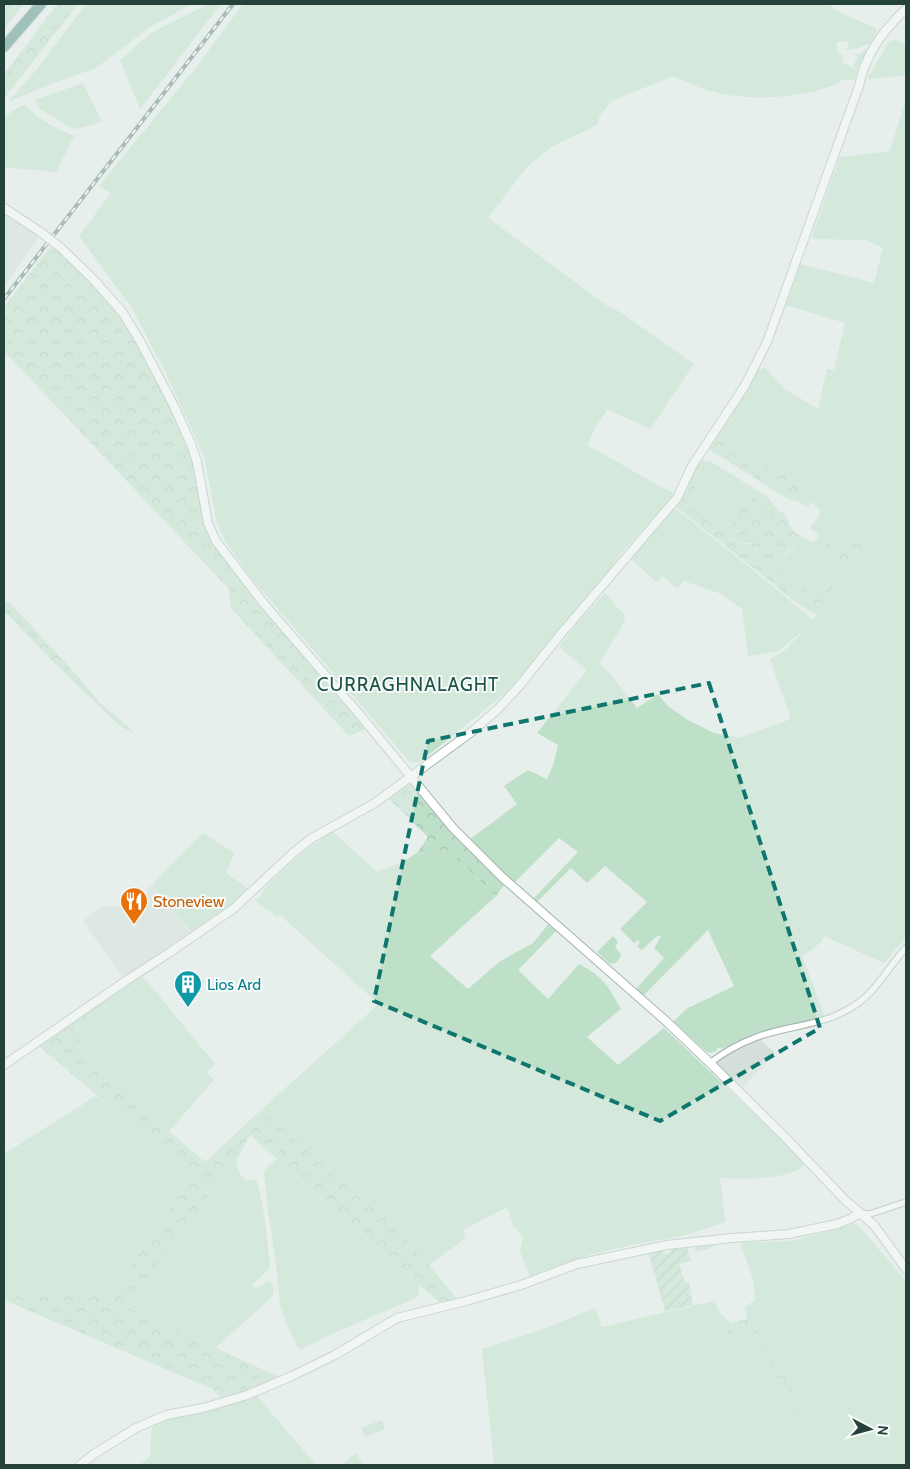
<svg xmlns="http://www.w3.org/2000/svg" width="910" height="1469" font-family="Cabin,sans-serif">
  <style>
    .built { fill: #d4dfda }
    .green { fill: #bfe0c8 }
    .forest { fill: url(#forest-crowns) }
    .garden { fill: url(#garden-furrows) }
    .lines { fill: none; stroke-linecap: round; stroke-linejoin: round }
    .minor-casing { stroke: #a8b8b2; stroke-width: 8 }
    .tertiary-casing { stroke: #a8b8b2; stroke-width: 10 }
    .trunk-casing { stroke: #c2cac8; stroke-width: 12 }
    .minor { stroke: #fff; stroke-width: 5.5 }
    .tertiary { stroke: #fff; stroke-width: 8 }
    .trunk { stroke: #4c8a7c; stroke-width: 10 }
    .rail-casing { stroke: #5f7d75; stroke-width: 4 }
    .rail { stroke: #f7fbf9; stroke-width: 2; stroke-dasharray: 5.5; stroke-linecap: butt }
    .tertiary-bridge-casing { stroke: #a8b8b2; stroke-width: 10; stroke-linecap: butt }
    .tertiary-bridge { stroke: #fff; stroke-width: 8 }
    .marked { fill: none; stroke: #0f766e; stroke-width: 4; stroke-dasharray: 10 6; stroke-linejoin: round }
    .labels { text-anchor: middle; stroke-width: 4; stroke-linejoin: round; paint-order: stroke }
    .food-label { font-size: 16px; fill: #c56008; stroke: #f7fbf9; text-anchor: start }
    .culture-label { font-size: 16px; fill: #0d838f; stroke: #f7fbf9; text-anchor: start }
    .quarter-label { font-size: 19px; letter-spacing: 1px; fill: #1f5548; stroke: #f7fbf9 }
  </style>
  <defs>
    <pattern id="forest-crowns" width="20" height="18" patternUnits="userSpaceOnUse" patternTransform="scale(1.25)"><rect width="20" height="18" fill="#bfe0c8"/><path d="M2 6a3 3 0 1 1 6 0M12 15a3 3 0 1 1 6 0" fill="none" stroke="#a4c1ad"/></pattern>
    <pattern id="garden-furrows" width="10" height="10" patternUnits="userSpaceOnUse" patternTransform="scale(1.25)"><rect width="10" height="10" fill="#bfe0c8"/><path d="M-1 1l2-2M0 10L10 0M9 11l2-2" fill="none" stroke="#a4c1ad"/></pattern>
  </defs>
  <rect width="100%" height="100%" fill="#e6efeb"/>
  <g class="built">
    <polygon points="4,214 40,236 4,286"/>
    <polygon points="153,884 190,932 124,979 83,921 103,906 129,907"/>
    <polygon points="761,1040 775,1053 742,1089 716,1064 725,1055"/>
  </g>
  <g class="green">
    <polygon points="86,4 192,4 150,27 96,68 53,83 8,102 37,69"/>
    <polygon points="209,4 221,4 140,109 120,60 151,33"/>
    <path d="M243 4H830L835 10 877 29 874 39H872L871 43C862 46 854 52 845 49L848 48V41L836 42 838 55 839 53 844 56 842 62 858 70 854 80H841V82C805 99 745 102 707 90 696 87 685 81 674 76L611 101 600 115 597 125 551 147 527 167 488 218 609 307 620 312 694 364 650 429 607 409 595 428 587 445 674 494 673 497 621 553 599 585 508 691 421 761 415 763 409 761 252 579 226 542 217 523 204 456 163 367 130 305 79 236 111 193 99 186 194 70Z"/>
    <polygon points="894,40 906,44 906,76 867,79 889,42"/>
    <polygon points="867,48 867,49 858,68 853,66 858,57 853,54 859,54"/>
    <polygon points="83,83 102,122 77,129 70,127 40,109 35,100"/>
    <path d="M906 98V937L884 963 824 936C819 946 812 950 802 955L825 1018C789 1025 755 1032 722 1049L720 1047 716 1049 717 1051 711 1053 707 1052 673 1022 686 1009 734 986 708 930 643 996 634 991 664 958 654 948 661 937 658 935 642 950 637 946 640 943 638 940 634 943 620 929 647 902 605 866 587 883 571 868 536 903 533 899 578 852 559 838 514 883 469 840 517 804 504 786 528 770 547 779 553 766 558 745 537 733 587 670 559 647 579 621 605 593 624 615 625 621 599 664 610 673 637 708 658 694 668 706 688 720 714 733 739 738 791 719 770 659 785 650 809 625 779 651 748 656 742 609 722 594 684 581 677 589 663 576 656 582 628 556 671 505 752 569 813 620 839 580 861 536 847 552 840 551 818 537 819 535 810 528 820 515V510L811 502 807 507 795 500 792 501 789 499 794 497 801 487 718 434 758 368 761 369 765 368 786 390 818 409 827 369 834 370 845 323 786 305 800 264 874 283 883 248 866 240 811 239 840 157 890 151Z"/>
    <path d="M26 105C37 120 57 128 74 136L56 172 4 167V117L21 106Z"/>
    <path d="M703 461H710L769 498 779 512 763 510 757 501 747 499 743 507 733 519 753 540 754 543C736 547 703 516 689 505V500L697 484Z"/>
    <path d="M802 537 814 543 841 562 812 601 804 589C789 585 781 575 775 562L792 550Z"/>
    <path d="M332 831 377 872 404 861 417 853 432 854 446 849 496 896 430 956 468 989 499 962 533 943 550 922 557 930 518 970 548 999 579 964C604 977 608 986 621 1009L587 1037 618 1065 664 1028 806 1163C791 1182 742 1178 720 1178L725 1222 686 1235 632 1245 589 1255 530 1276 520 1251 523 1237 513 1226 507 1207 463 1230 466 1238 429 1265 401 1234 261 1110 379 1004 280 915 277 917 254 900 260 897 265 888 296 858Z"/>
    <polygon points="203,833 234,853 226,873 249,889 230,907 191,932 153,884"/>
    <polygon points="613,936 618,942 615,947 620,953 621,956 616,963 610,964 597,952"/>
    <polygon points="146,980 215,1064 207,1072 214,1080 169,1131 76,1052 74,1032 83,1023"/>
    <polygon points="96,1096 192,1177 108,1298 4,1289 4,1154"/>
    <polygon points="277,1159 419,1285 418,1295 413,1299 327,1336 304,1348 301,1349 297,1346 286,1322 280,1304 277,1272 267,1203 264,1173 266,1168"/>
    <path d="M236 1161C238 1172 242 1185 256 1179 265 1207 267 1239 270 1268L252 1285 256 1289 268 1281 272 1284 274 1291 271 1298 215 1348 127 1307 139 1291 141 1292 145 1283 217 1183 216 1181 231 1162Z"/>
    <polygon points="854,1224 859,1226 906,1281 906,1465 494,1465 482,1349 547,1328 595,1308 602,1327 714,1301 720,1313 725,1318 725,1334 751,1325 775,1374 798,1416 806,1415 792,1385 757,1329 749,1304 756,1300 753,1279 740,1242 772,1242 796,1240"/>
    <polygon points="255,1394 316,1465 140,1465 150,1456 152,1425 172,1417"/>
    <polygon points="382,1420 385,1429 365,1437 361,1428"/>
    <polygon points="356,1454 364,1465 342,1465 350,1457"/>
  </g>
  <g class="forest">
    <polygon points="4,4 24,4 4,29"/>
    <polygon points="57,4 78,4 4,98 4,75"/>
    <polygon points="51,246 69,260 95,286 131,332 179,423 194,460 205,526 215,545 237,574 366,729 349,736 231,608 229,589 4,351 4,307"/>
    <polygon points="718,434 801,487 794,497 789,499 783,496 709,449"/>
    <path d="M700 459 703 461 697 484 689 500V505L734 539 747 545 754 543 753 540 748 535H739L734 527 733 519 743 507 747 499 755 497 763 510 783 512C793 524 784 526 802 537 794 549 785 552 776 562 781 575 789 585 804 589L812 601 840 562 814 543 818 537 840 551 847 552 861 535 868 542 839 580 817 615 808 610 791 598 674 505Z"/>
    <path d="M4 602 10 603 65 662 101 704 124 723 134 733C119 728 106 713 95 702 64 673 35 644 6 612H4Z"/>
    <polygon points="406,782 410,782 449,829 507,881 496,896 446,849 432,854 417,853 428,837 387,797"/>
    <polygon points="141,975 145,980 83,1023 74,1032 79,1036 81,1046 77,1052 205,1162 261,1110 401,1234 429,1265 457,1299 440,1303 250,1135 236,1161 231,1163 216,1181 218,1183 145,1283 141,1292 139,1291 127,1307 283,1379 224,1402 213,1389 4,1300 4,1289 108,1298 192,1177 38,1045"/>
    <polygon points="718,1242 709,1249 696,1252 695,1250 696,1246"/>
    <polygon points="749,1304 757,1329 792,1385 806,1415 799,1417 775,1374 750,1324 746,1327 724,1335 725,1318 731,1323 747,1319 745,1307"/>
  </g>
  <polygon class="garden" points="687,1247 691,1260 679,1264 685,1282 689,1282 693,1305 665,1311 649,1255 660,1250 664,1254 669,1254 672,1249"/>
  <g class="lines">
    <g class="minor-casing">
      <g id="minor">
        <path d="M710 1063C724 1052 741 1043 757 1037 789 1025 823 1026 852 1007 876 993 887 968 906 948"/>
        <polyline points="862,1214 870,1214 906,1202"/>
      </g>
    </g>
    <g class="tertiary-casing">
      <g id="tertiary">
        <polyline points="4,208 39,231"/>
        <polyline points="60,247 94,280 123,313 140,341 174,406 191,444 197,462 208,523 216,541 265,605 360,715 453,828 502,877 667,1022 710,1063 783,1135 845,1200 874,1225 906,1269"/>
        <path d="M4 1065 127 980 169 953 233 909 293 853 312 838 375 803 474 730 499 708 521 684 560 635 677 498 692 466 744 387 767 342 859 86C865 55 884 29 906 9"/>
        <polyline points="80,1465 94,1454 136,1428 166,1415 203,1408 247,1395 292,1376 335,1355 397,1318 466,1301 521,1285 577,1264 667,1245 732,1238 789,1234 837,1224 852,1218 856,1215 862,1214"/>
      </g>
    </g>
    <g class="trunk-casing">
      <polyline id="trunk" points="4,47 41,4"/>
    </g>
    <use href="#minor" class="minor"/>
    <use href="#tertiary" class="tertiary"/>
    <use href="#trunk" class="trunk"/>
    <g class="rail-casing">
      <polyline id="rail" points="4,299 233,4"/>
    </g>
    <use href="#rail" class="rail"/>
    <g class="tertiary-bridge-casing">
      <polyline id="tertiary-bridge" points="39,231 60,247"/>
    </g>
    <use href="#tertiary-bridge" class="tertiary-bridge"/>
  </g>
  <path d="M0 0H910V1469H0ZM709 683 820 1028 660 1121 374 1001 428 741Z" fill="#e6efeb" fill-opacity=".55" fill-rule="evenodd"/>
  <path class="marked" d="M709 683 820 1028 660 1121 374 1001 428 741Z"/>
  <defs>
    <g id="restaurant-pin" transform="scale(1.4375)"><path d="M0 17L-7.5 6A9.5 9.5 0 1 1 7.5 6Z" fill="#e8710a" stroke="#f7fbf9"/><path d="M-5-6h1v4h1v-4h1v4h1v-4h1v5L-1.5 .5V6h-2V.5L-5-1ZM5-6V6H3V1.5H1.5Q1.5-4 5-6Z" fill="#fff"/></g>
    <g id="building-pin" transform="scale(1.4375)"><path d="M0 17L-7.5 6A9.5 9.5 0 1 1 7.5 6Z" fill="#0f9aa8" stroke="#f7fbf9"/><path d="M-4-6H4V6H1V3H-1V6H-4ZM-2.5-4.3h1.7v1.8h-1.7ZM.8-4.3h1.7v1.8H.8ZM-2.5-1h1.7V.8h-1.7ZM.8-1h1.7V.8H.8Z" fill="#fff"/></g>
  </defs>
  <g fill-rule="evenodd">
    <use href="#restaurant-pin" x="134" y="901"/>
    <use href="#building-pin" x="188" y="984"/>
  </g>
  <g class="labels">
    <g class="food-label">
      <text x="153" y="907">Stoneview</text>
    </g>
    <g class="culture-label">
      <text x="207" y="990">Lios Ard</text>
    </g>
    <g class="quarter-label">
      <text x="408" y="691">CURRAGHNALAGHT</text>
    </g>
  </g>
  <rect width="910" height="1469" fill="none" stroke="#24423a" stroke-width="10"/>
  <g transform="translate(870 1429) rotate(96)" stroke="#f7fbf9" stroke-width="4" paint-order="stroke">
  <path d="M0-4L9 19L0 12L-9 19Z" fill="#24423a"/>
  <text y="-8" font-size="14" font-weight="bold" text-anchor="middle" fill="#24423a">N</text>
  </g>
</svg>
